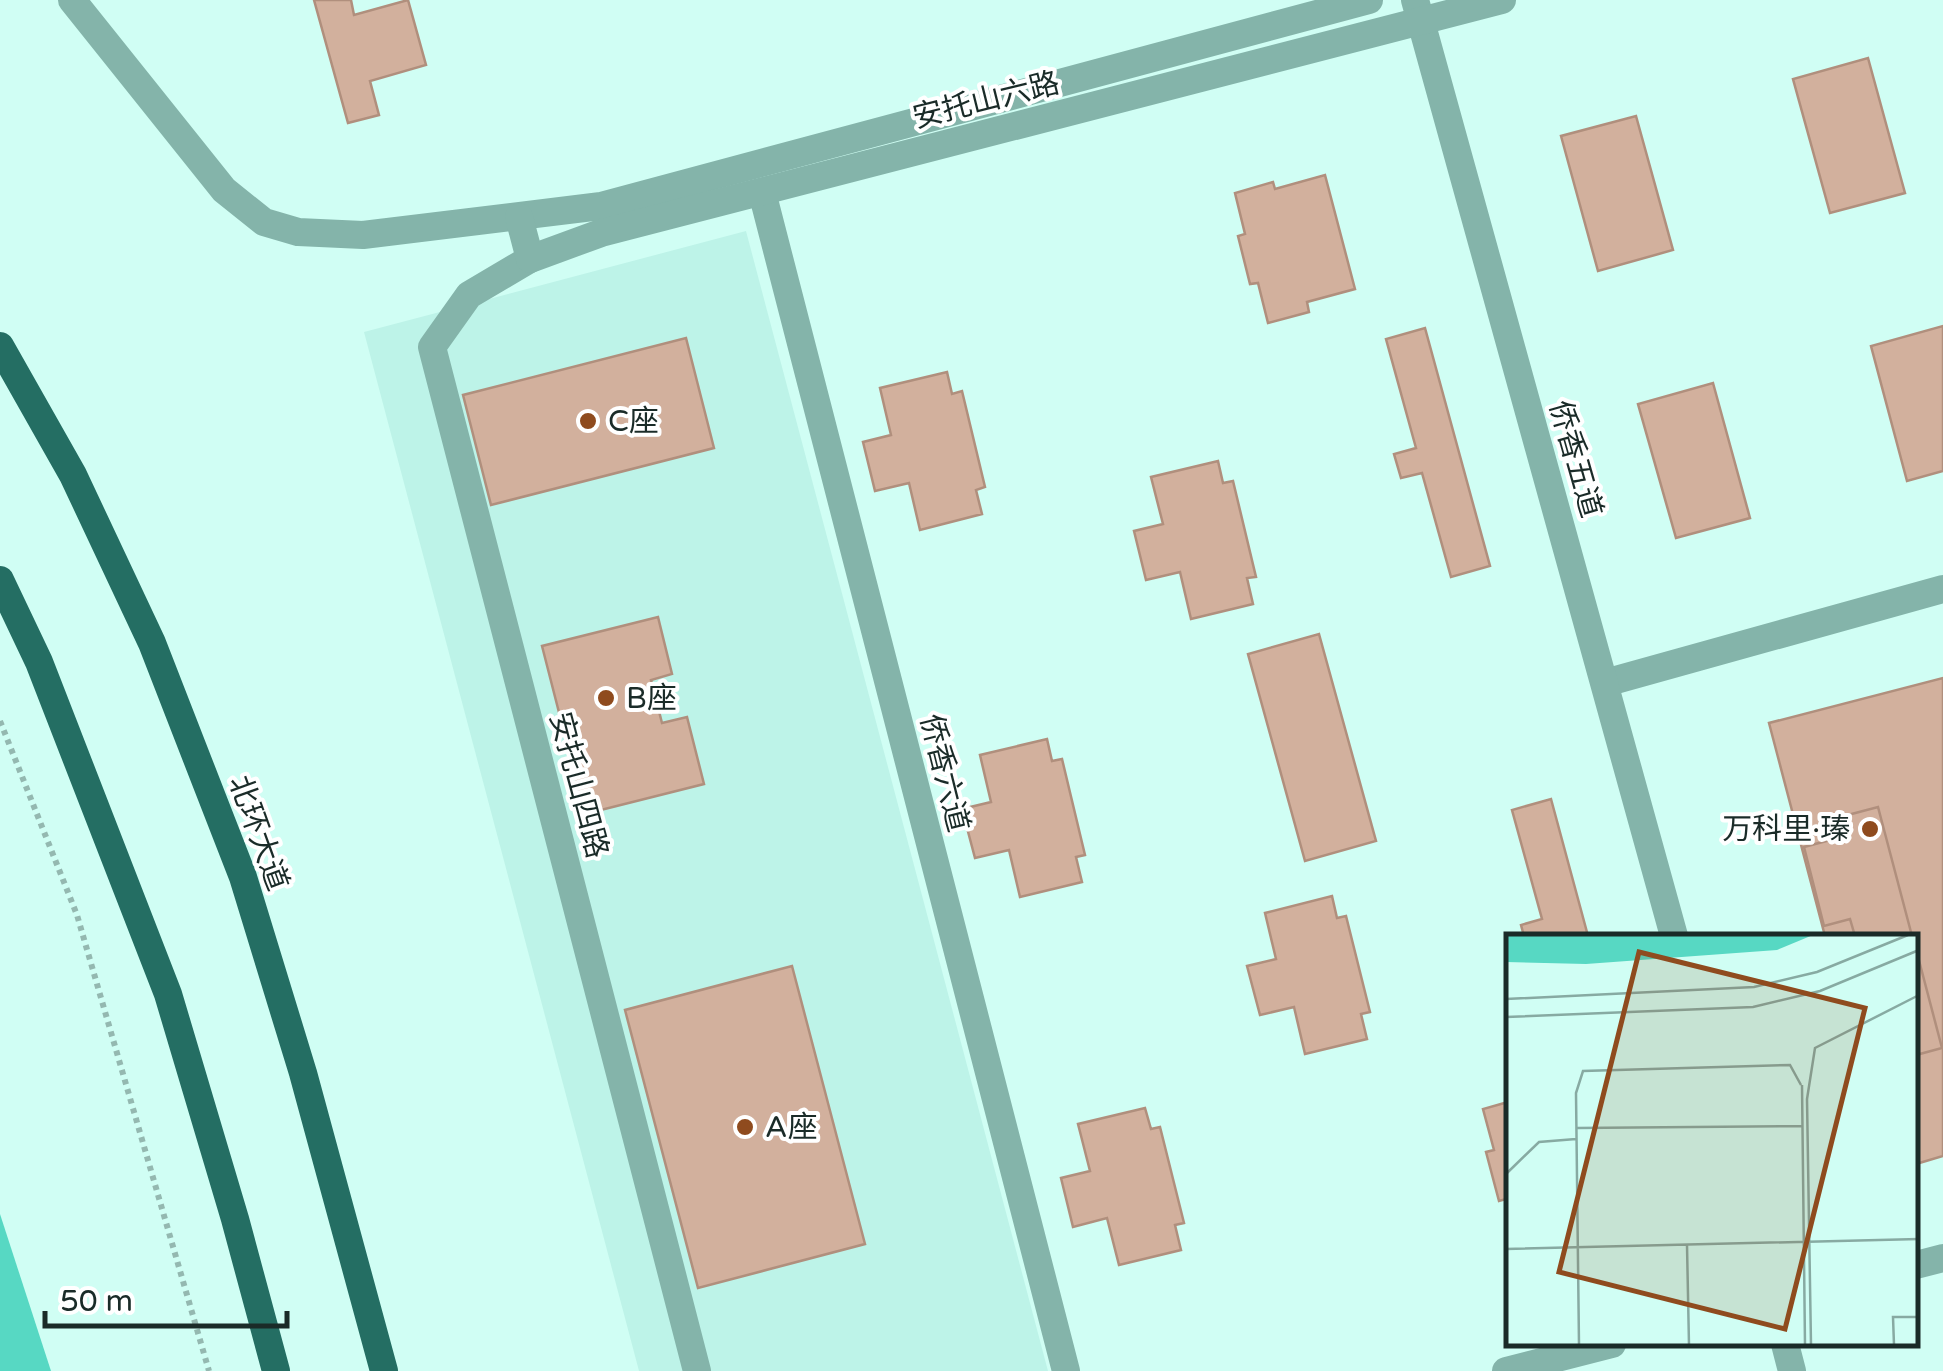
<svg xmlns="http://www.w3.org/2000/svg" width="1943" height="1371" font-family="'Varela Round','Noto Sans SC',sans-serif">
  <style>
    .built { fill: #bdf3e8 }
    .forest { fill: #57d8c3 }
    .building { fill: #d2b09d; stroke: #b08f7d; stroke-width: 2.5 }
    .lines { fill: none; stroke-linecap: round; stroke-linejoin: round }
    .path { stroke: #94b8b0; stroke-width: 6; stroke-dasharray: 5 5; stroke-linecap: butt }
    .minor { stroke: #84b4aa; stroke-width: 28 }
    .tertiary { stroke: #84b4aa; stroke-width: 28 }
    .trunk { stroke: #246e63; stroke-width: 28 }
    .poi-dot { fill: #8f4b1e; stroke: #fff; stroke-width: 4 }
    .labels { text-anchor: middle; stroke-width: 8; stroke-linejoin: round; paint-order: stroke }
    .street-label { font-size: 30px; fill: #1a2b28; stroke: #fff }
    .poi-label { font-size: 30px; fill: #1a2b28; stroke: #fff; text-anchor: start }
    .inset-road { fill: none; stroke: #87aaa2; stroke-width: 2.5 }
    .view { fill: #8f4b1e; fill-opacity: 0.15; stroke: #8f4b1e; stroke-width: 5 }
    .inset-edge { fill: none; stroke: #1a2b28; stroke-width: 5 }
  </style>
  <rect width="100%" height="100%" fill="#d0fef4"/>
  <polygon class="built" points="746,231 1048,1371 639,1371 364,332"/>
  <polygon class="forest" points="0,1214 51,1371 0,1371"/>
  <g class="building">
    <polygon points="314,0 351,0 354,15 408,0 426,65 370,81 379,115 348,123"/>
    <polygon points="1868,58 1905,193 1830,213 1793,79"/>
    <polygon points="1636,116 1673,250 1598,271 1561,136"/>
    <polygon points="1325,175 1355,289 1307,302 1309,312 1268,323 1258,283 1250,284 1238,236 1245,234 1235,193 1273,182 1275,189"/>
    <polygon points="1943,326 1943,471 1907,481 1871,346"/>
    <polygon points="1425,328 1490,566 1451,577 1422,473 1401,478 1394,454 1416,448 1386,339"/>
    <polygon points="686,338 714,448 491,505 463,395"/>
    <polygon points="947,372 952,394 962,391 985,487 976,490 982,514 920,530 909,483 875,491 863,442 891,435 880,388"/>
    <polygon points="1713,383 1750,518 1676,538 1638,404"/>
    <polygon points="1218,461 1223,483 1233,481 1256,577 1247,578 1253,604 1191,619 1180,572 1146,580 1134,531 1163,524 1151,477"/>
    <polygon points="658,617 672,674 651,680 662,723 687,717 704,784 585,814 542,646"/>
    <polygon points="1319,634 1376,841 1305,861 1248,654"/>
    <polygon points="1943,678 1943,1156 1916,1164 1916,936 1825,936 1769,723"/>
    <polygon points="1047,739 1052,761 1062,759 1085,855 1076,857 1082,882 1020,897 1009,850 975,858 962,809 991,802 980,755"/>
    <polygon points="1551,799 1588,936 1524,936 1521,925 1542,919 1512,810"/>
    <polygon points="1878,807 1912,936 1855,936 1850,919 1824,926 1804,847 1830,840 1825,821"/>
    <polygon points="1332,896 1337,918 1346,916 1370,1012 1361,1014 1367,1039 1305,1054 1294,1007 1260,1015 1247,966 1276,959 1265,913"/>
    <polygon points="1916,949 1942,1048 1916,1055"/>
    <polygon points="792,966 865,1244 698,1288 625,1010"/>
    <polygon points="1508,1102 1508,1207 1506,1199 1499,1201 1486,1152 1494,1150 1483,1109"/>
    <polygon points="1145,1108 1151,1129 1160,1127 1184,1223 1175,1225 1181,1250 1119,1265 1107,1218 1073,1227 1061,1178 1090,1171 1078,1124"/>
  </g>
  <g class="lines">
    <polyline class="path" points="0,721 77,915 209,1371"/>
    <g class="minor">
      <polyline points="762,192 1066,1371"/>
      <polyline points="530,259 469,295 432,347 697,1371"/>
      <polyline points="1605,683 1943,589"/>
      <polyline points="1506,1371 1612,1344"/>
    </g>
    <g class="tertiary">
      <polyline points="72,0 224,190 264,222 298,232 363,235 601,206 1369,0"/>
      <polyline points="1415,0 1674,936"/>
      <polyline points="519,217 530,259 601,233 1502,0"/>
      <polyline points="1916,1265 1943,1258"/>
      <polyline points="1785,1344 1792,1371"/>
    </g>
    <g class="trunk">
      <polyline points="0,346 73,475 152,643 243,877 303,1073 384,1371"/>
      <polyline points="0,580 39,662 168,994 235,1219 276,1371"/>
    </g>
  </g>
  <g class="poi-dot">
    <circle cx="588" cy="421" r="10"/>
    <circle cx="606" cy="698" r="10"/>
    <circle cx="1870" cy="829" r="10"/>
    <circle cx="745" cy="1127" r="10"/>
  </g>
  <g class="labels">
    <g class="street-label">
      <text transform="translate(986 100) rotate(-14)" y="10">安托山六路</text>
      <text transform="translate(1576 459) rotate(74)" y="10">侨香五道</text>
      <text transform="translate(945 773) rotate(76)" y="10">侨香六道</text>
      <text transform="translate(579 785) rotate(75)" y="10">安托山四路</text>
      <text transform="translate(259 833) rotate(70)" y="10">北环大道</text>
    </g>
    <g class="poi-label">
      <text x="608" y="431">C座</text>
      <text x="626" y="708">B座</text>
      <text x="1850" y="839" text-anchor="end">万科里·瑧</text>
      <text x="765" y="1137">A座</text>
    </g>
  </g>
  <g transform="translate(1506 934)">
    <rect width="412" height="412" fill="#d0fef4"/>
    <path d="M0 1H307L271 16 80 30 0 28Z" fill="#57d8c3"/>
    <path class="inset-road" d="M0 65 248 53 311 38 402 1M0 83 247 73 314 57 413 16M296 151 299 411M71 194 296 192M0 240 33 208 70 205M181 311 183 411M0 315 413 305M73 411 70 159 77 137 284 131 295 151M305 411 301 165 309 114 413 61M388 411 387 383H413"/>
    <path class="view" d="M133 18 359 74 279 395 53 338Z"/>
    <rect width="412" height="412" class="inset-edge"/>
  </g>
  <path d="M45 1311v15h242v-15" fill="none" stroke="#1a2b28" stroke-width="5"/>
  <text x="60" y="1311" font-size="30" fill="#1a2b28" stroke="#ffffff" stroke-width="8" paint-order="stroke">50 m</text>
</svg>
